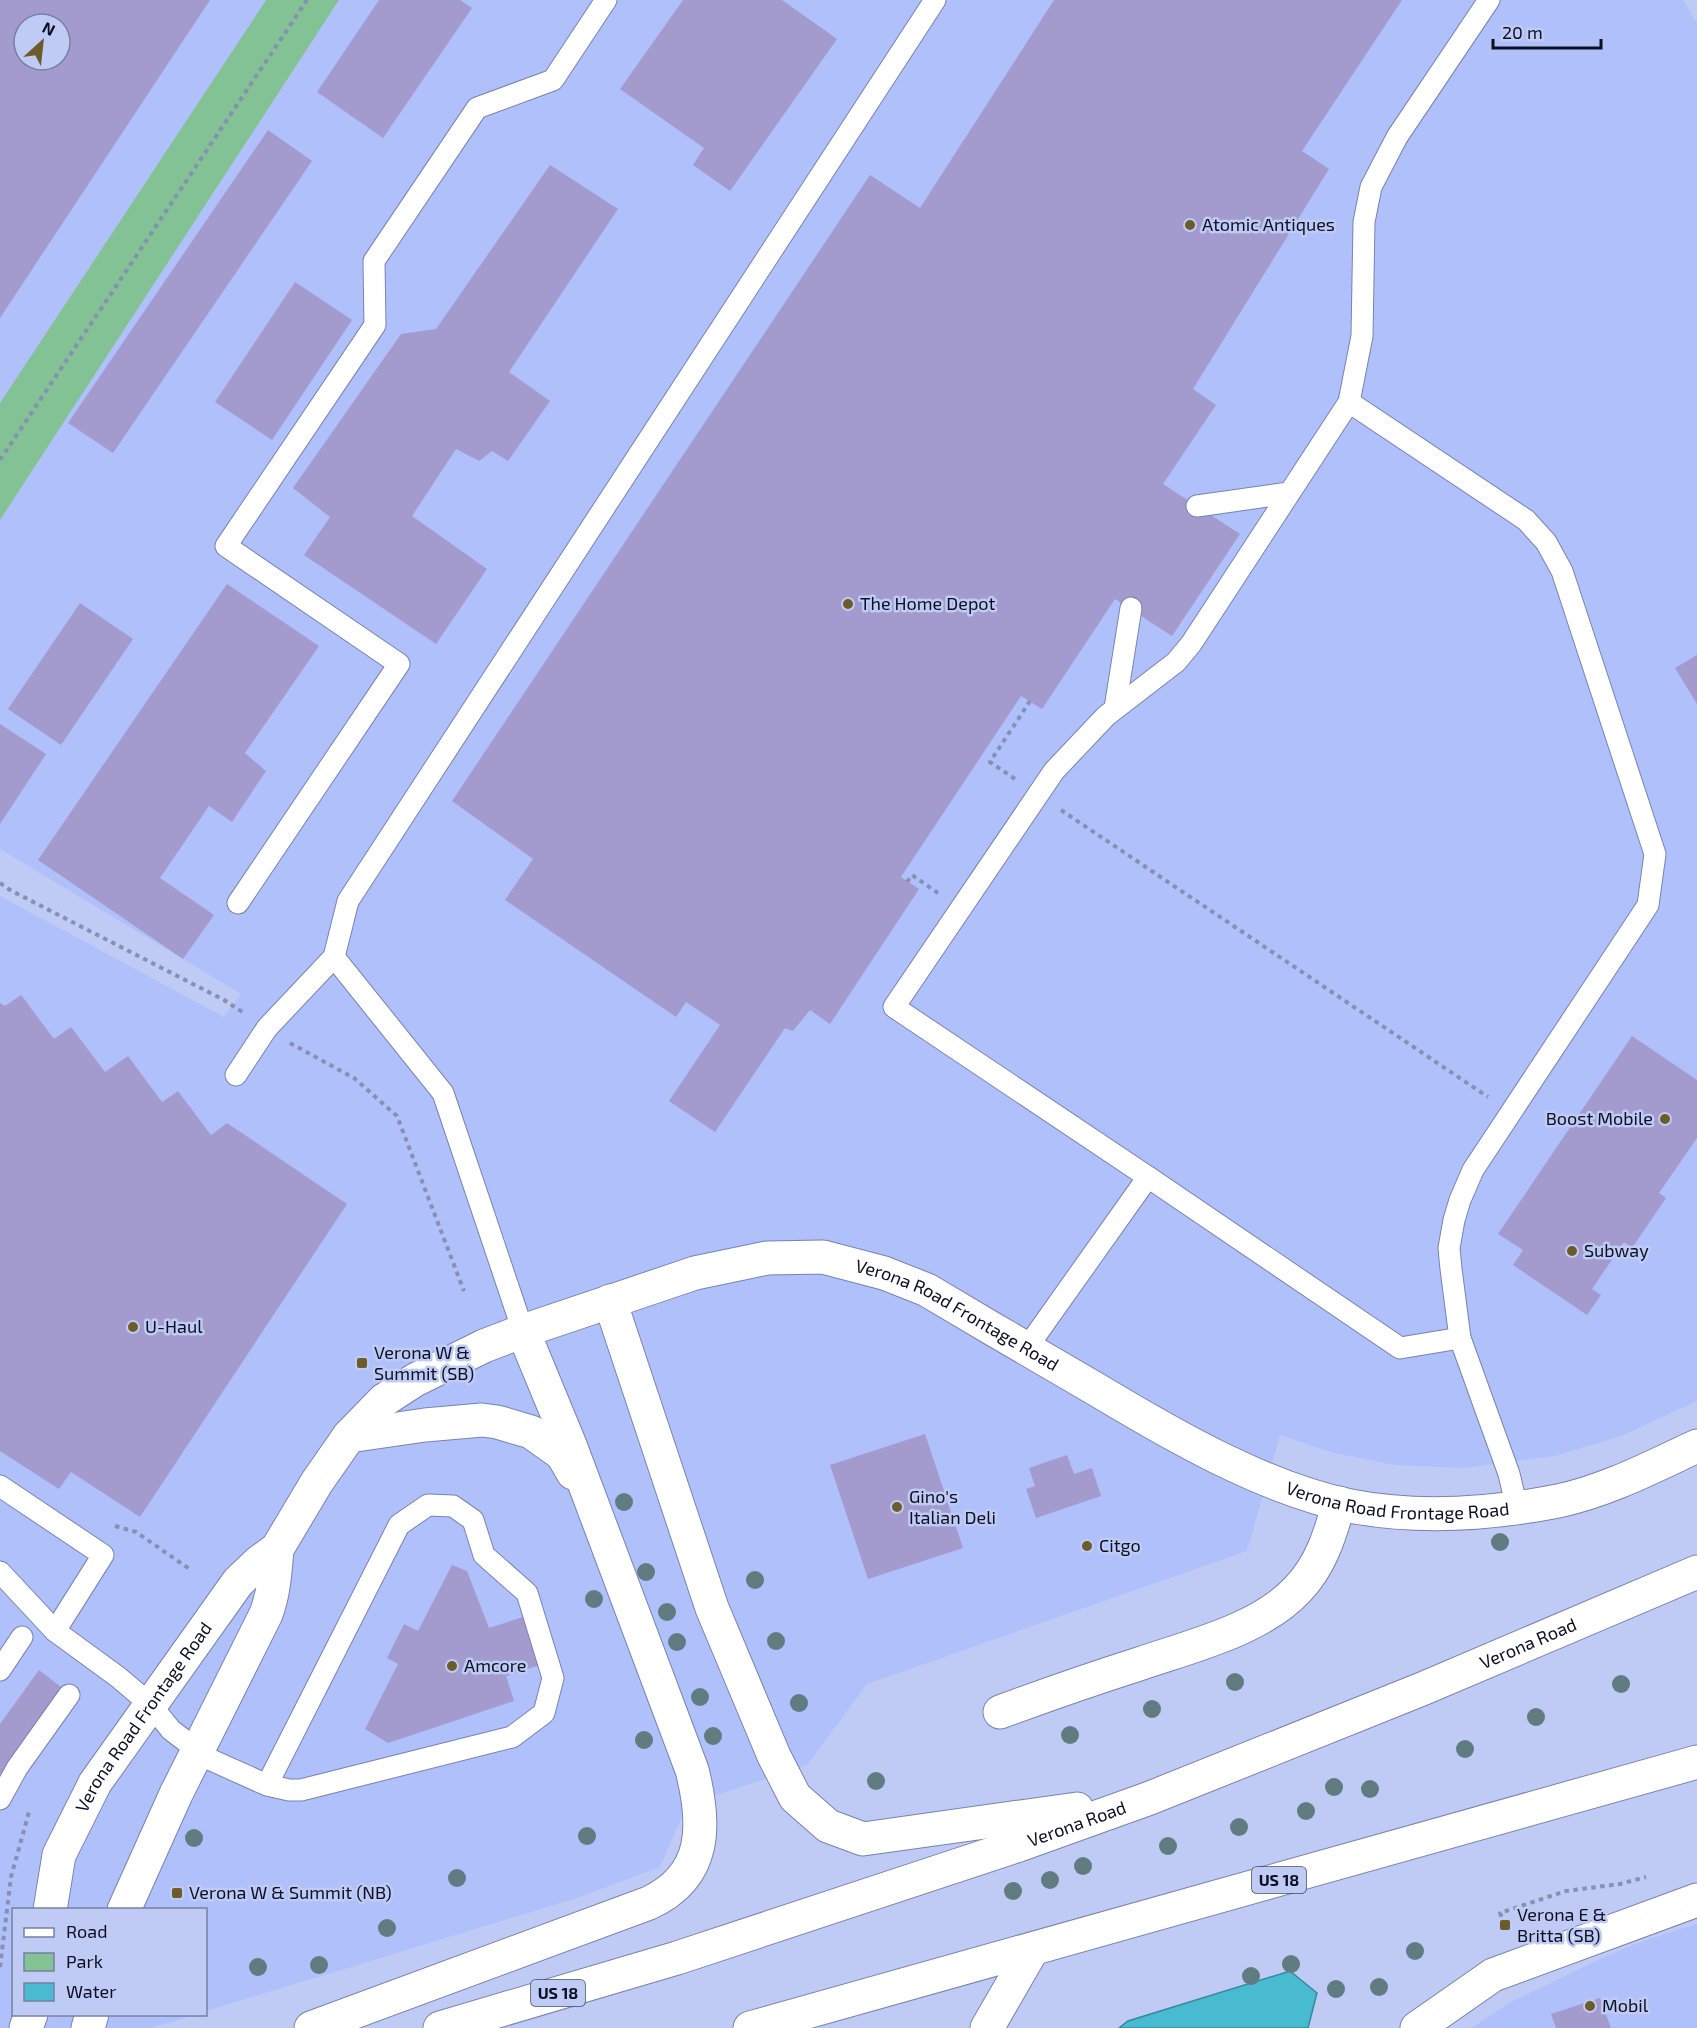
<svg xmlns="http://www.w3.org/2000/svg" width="1697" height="2028" font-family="'Exo 2',sans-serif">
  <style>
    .built { fill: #b0c0fb; fill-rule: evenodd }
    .green { fill: #83c294 }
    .water { fill: #49bbd0; stroke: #37889c; stroke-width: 1.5 }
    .building { fill: #a39ace; fill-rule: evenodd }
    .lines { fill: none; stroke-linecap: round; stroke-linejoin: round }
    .lane-casing { stroke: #7683b4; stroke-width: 23 }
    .street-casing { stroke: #7683b4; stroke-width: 35 }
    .secondary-casing { stroke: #7683b4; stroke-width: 35 }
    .highway-casing { stroke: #7683b4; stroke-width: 35 }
    .path { stroke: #8690b2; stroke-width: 4; stroke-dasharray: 4.5 4.5; stroke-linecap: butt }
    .lane { stroke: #fff; stroke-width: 21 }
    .street { stroke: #fff; stroke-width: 33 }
    .secondary { stroke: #fff; stroke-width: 33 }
    .highway { stroke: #fff; stroke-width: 33 }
    .tree { fill: #607c80 }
    .poi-dot { fill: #6b5c29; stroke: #bfcbf5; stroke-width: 2 }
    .labels { text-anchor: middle; stroke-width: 5; stroke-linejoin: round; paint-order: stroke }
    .shield { fill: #bfcbf5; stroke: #424861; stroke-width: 1.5 }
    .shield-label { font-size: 16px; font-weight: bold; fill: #0c1022 }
    .poi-label { font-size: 18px; fill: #0c1022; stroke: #bfcbf5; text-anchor: start }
    .street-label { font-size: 18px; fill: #0c1022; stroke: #bfcbf5 }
  </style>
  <rect width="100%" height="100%" fill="#bfcbf5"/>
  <g class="built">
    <path d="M0 0H266L0 403ZM24 24H60V60H24Z"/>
    <polygon points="339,0 1683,0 1697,23 1697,1401 1621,1436 1555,1456 1462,1468 1395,1465 1330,1452 1280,1435 1247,1551 867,1684 807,1765 687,1805 660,1867 577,1898 206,2011 206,1910 14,1910 14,2014 195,2015 151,2028 0,2028 0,896 224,1017 241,994 0,849 0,520"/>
    <polygon points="1697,1924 1697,2028 1471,2028 1509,2003 1606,1956 1646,1940"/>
  </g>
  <polygon class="green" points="266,0 339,0 0,520 0,403"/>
  <polygon class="water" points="1290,1971 1317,1993 1308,2028 1119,2028 1128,2021"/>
  <g class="building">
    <path d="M0 0H210L0 318ZM24 24H60V60H24Z"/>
    <polygon points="379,0 460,0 472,8 383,138 317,92"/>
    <polygon points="683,0 782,0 837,39 730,191 693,165 704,148 620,89"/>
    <polygon points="1054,0 1402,0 1302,151 1329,169 1193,389 1216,405 1163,484 1240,534 1172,636 1115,599 1042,709 1021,696 901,877 919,889 830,1024 810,1010 793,1031 785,1028 715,1132 669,1101 720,1025 686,1002 676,1017 505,900 533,859 452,801 870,175 920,208"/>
    <polygon points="268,130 312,161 113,453 68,423"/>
    <polygon points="550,165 618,209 509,372 550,401 508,461 492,451 479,461 456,449 412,516 487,569 436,644 304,555 330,517 293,488 401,334 436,329"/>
    <polygon points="295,282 352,320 272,440 215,402"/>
    <polygon points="227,584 319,646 245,753 266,771 232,822 209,806 160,878 214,915 183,959 38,860"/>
    <polygon points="80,603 133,639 61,745 8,709"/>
    <polygon points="1697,655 1697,704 1675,668"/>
    <polygon points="0,724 46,754 0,824"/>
    <polygon points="21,995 54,1039 71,1027 105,1072 128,1056 162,1102 178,1091 211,1135 227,1123 347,1204 140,1517 71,1472 59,1489 0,1451 0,1003 5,1006"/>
    <polygon points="1632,1036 1697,1080 1697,1138 1659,1193 1666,1198 1632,1248 1624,1242 1592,1289 1601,1295 1587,1315 1513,1265 1523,1250 1498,1234"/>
    <polygon points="925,1434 963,1548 868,1579 830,1465"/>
    <polygon points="1067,1455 1074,1474 1092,1468 1101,1496 1036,1518 1026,1489 1035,1486 1029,1468"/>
    <polygon points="452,1565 467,1571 489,1628 523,1617 540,1665 506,1676 514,1701 388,1743 365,1729 398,1664 387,1658 404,1624 418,1631"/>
    <polygon points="39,1670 61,1687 0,1774 0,1724"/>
    <polygon points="1600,1998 1611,2028 1556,2028 1551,2014"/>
  </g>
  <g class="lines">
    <g class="lane-casing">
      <g id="lane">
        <polyline points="1349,402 1526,520 1546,542 1562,571 1655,854 1648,905 1473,1170 1460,1200 1454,1220 1449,1248 1451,1269 1460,1338 1509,1474 1517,1508"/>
        <polyline points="1197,506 1289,493"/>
        <polyline points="1115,708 1131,608"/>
        <polyline points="238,903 399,664 226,546 375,325 374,261 477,108 553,80 606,0"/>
        <polyline points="334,957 443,1093 523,1331"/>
        <polyline points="236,1075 267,1028 334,957 348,901 935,0"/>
        <polyline points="1148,1177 1400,1348 1460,1338"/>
        <polyline points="1026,1349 1148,1177 894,1007 1054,771 1106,716 1176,662 1191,644 1349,402 1362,336 1364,222 1371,187 1397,137 1489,0"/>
        <polyline points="0,1486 103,1555 55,1631"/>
        <polyline points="0,1572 55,1631 118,1677 151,1705 171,1730 209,1759 267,1785 289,1790 301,1790 512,1737 544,1713 553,1678 527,1593 484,1555 473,1520 453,1506 428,1505 399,1525 267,1785"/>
        <polyline points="0,1670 22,1637"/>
        <polyline points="0,1799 17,1768 69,1695"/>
      </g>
    </g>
    <g class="street-casing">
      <path id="street" d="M1000 1712C1046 1695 1092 1679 1139 1664 1191 1646 1260 1630 1298 1589 1321 1565 1330 1535 1339 1503"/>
    </g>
    <g class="secondary-casing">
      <g id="secondary">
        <path id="s1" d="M50 1910 59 1855 95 1783 238 1582 259 1562 277 1549 317 1482 349 1436 384 1400 415 1380 484 1346 523 1331 695 1273 767 1258 823 1257 884 1273 927 1290C984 1324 1042 1358 1099 1391 1174 1436 1264 1488 1350 1506 1417 1519 1491 1514 1558 1501 1606 1491 1652 1467 1697 1446"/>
        <path d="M124 1910 176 1794 266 1614C274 1593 275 1572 277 1549"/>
        <polyline points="26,2028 31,2014"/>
        <polyline points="88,2028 92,2014"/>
        <polyline points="1417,2028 1493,1975 1697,1900"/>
      </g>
    </g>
    <g class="highway-casing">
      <g id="highway">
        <polyline points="610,1301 712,1608 774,1756 795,1797 828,1826 863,1839 1077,1809"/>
        <polyline points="349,1436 425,1425 482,1420 497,1422 531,1432 562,1454 573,1473"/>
        <path d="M311 2028 649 1903C707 1876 706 1825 692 1770L570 1445 523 1331"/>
        <path id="s2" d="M440 2028 677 1958 1019 1845 1150 1798 1422 1689 1697 1572"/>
        <polyline points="750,2028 1697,1762"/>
        <polyline points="987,2028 1032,1950"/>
      </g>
    </g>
    <g class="path">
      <polyline points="0,460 307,0"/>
      <polyline points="1015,779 990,762 1030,701"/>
      <polyline points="1061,810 1488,1097"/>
      <polyline points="907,882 912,875 938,893"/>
      <polyline points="0,883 10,890 224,1000 244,1013"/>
      <polyline points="290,1043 354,1078 397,1116 464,1291"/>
      <polyline points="115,1526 136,1532 191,1570"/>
      <polyline points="1505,1925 1500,1913 1566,1891 1620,1884 1646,1877"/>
      <polyline points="0,1967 11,1877 29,1812"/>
    </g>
    <use href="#lane" class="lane"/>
    <use href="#street" class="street"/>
    <use href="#secondary" class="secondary"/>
    <use href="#highway" class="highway"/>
  </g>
  <g class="tree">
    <circle cx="624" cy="1502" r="9"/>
    <circle cx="1500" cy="1542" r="9"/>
    <circle cx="646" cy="1572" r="9"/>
    <circle cx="755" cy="1580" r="9"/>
    <circle cx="594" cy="1599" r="9"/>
    <circle cx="667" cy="1612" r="9"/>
    <circle cx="776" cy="1641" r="9"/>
    <circle cx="677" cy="1642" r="9"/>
    <circle cx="1235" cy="1682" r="9"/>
    <circle cx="1621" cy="1684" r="9"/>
    <circle cx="700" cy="1697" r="9"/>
    <circle cx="799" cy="1703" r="9"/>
    <circle cx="1152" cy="1709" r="9"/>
    <circle cx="1536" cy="1717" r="9"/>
    <circle cx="1070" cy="1735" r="9"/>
    <circle cx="713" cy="1736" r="9"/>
    <circle cx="644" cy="1740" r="9"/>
    <circle cx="1465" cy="1749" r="9"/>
    <circle cx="876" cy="1781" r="9"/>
    <circle cx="1334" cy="1787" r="9"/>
    <circle cx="1370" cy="1789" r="9"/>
    <circle cx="1306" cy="1811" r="9"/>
    <circle cx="1239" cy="1827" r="9"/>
    <circle cx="587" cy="1836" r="9"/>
    <circle cx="194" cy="1838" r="9"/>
    <circle cx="1168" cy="1846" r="9"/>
    <circle cx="1083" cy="1866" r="9"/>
    <circle cx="457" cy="1878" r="9"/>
    <circle cx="1050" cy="1880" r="9"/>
    <circle cx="1013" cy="1891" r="9"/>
    <circle cx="387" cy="1928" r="9"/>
    <circle cx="1415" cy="1951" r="9"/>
    <circle cx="1291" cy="1964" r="9"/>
    <circle cx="319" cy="1965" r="9"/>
    <circle cx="258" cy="1967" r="9"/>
    <circle cx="1251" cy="1976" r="9"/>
    <circle cx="1379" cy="1987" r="9"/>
    <circle cx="1336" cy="1989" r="9"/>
  </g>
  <g class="poi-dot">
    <circle cx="1190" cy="225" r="6"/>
    <circle cx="848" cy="604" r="6"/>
    <circle cx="1665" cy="1119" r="6"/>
    <circle cx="1572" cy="1251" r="6"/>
    <circle cx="133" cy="1327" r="6"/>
    <rect x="356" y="1357" width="12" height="12" rx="3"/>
    <circle cx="897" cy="1507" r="6"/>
    <circle cx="1087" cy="1546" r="6"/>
    <circle cx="452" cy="1666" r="6"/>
    <rect x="171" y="1887" width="12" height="12" rx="3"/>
    <rect x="1499" y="1919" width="12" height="12" rx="3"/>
    <circle cx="1590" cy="2006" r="6"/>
  </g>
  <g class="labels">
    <g class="shield">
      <rect x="1252" y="1867" width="54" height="26" rx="4.5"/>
      <rect x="531" y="1980" width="54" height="26" rx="4.5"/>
    </g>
    <g class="shield-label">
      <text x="1279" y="1886">US 18</text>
      <text x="558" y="1999">US 18</text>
    </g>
    <g class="poi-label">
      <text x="1202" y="231">Atomic Antiques</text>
      <text x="860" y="610">The Home Depot</text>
      <text x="1653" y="1125" text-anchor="end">Boost Mobile</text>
      <text x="1584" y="1257">Subway</text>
      <text x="145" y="1333">U-Haul</text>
      <text x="374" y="1359">Verona W &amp;<tspan x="374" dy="21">Summit (SB)</tspan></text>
      <text x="909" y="1503">Gino's<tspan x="909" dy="21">Italian Deli</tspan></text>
      <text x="1099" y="1552">Citgo</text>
      <text x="464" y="1672">Amcore</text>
      <text x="189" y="1899">Verona W &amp; Summit (NB)</text>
      <text x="1517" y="1921">Verona E &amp;<tspan x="1517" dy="21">Britta (SB)</tspan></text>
      <text x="1602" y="2012">Mobil</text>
    </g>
    <g class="street-label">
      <text dy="6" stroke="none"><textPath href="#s1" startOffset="1232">Verona Road Frontage Road</textPath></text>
      <text dy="6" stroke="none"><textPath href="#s1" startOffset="1718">Verona Road Frontage Road</textPath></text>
      <text dy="6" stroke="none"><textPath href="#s2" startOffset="1155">Verona Road</textPath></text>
      <text dy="6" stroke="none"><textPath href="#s1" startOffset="218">Verona Road Frontage Road</textPath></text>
      <text dy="6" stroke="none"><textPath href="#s2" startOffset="669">Verona Road</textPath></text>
    </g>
  </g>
  <rect x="12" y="1908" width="195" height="108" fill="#bfcbf5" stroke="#7780a1" stroke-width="1.5"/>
  <rect x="24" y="1928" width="30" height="9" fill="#ffffff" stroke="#7780a1" stroke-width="1.5"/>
  <text x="66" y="1938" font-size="18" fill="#0c1022">Road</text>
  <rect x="24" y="1953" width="30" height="18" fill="#83c294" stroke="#7780a1" stroke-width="1.5"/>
  <text x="66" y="1968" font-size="18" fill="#0c1022">Park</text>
  <rect x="24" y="1983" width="30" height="18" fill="#49bbd0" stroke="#7780a1" stroke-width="1.5"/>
  <text x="66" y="1998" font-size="18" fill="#0c1022">Water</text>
  <g transform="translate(42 42) rotate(27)"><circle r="28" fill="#bfcbf5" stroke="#7780a1" stroke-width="1.5"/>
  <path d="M0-4.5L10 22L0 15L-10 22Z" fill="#6b5c29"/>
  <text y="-9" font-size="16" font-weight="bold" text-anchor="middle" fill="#0c1022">N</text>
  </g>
  <path d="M1493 39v9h108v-9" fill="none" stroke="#0c1022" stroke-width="3"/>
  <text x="1502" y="39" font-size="18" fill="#0c1022" stroke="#bfcbf5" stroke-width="4.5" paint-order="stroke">20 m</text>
</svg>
